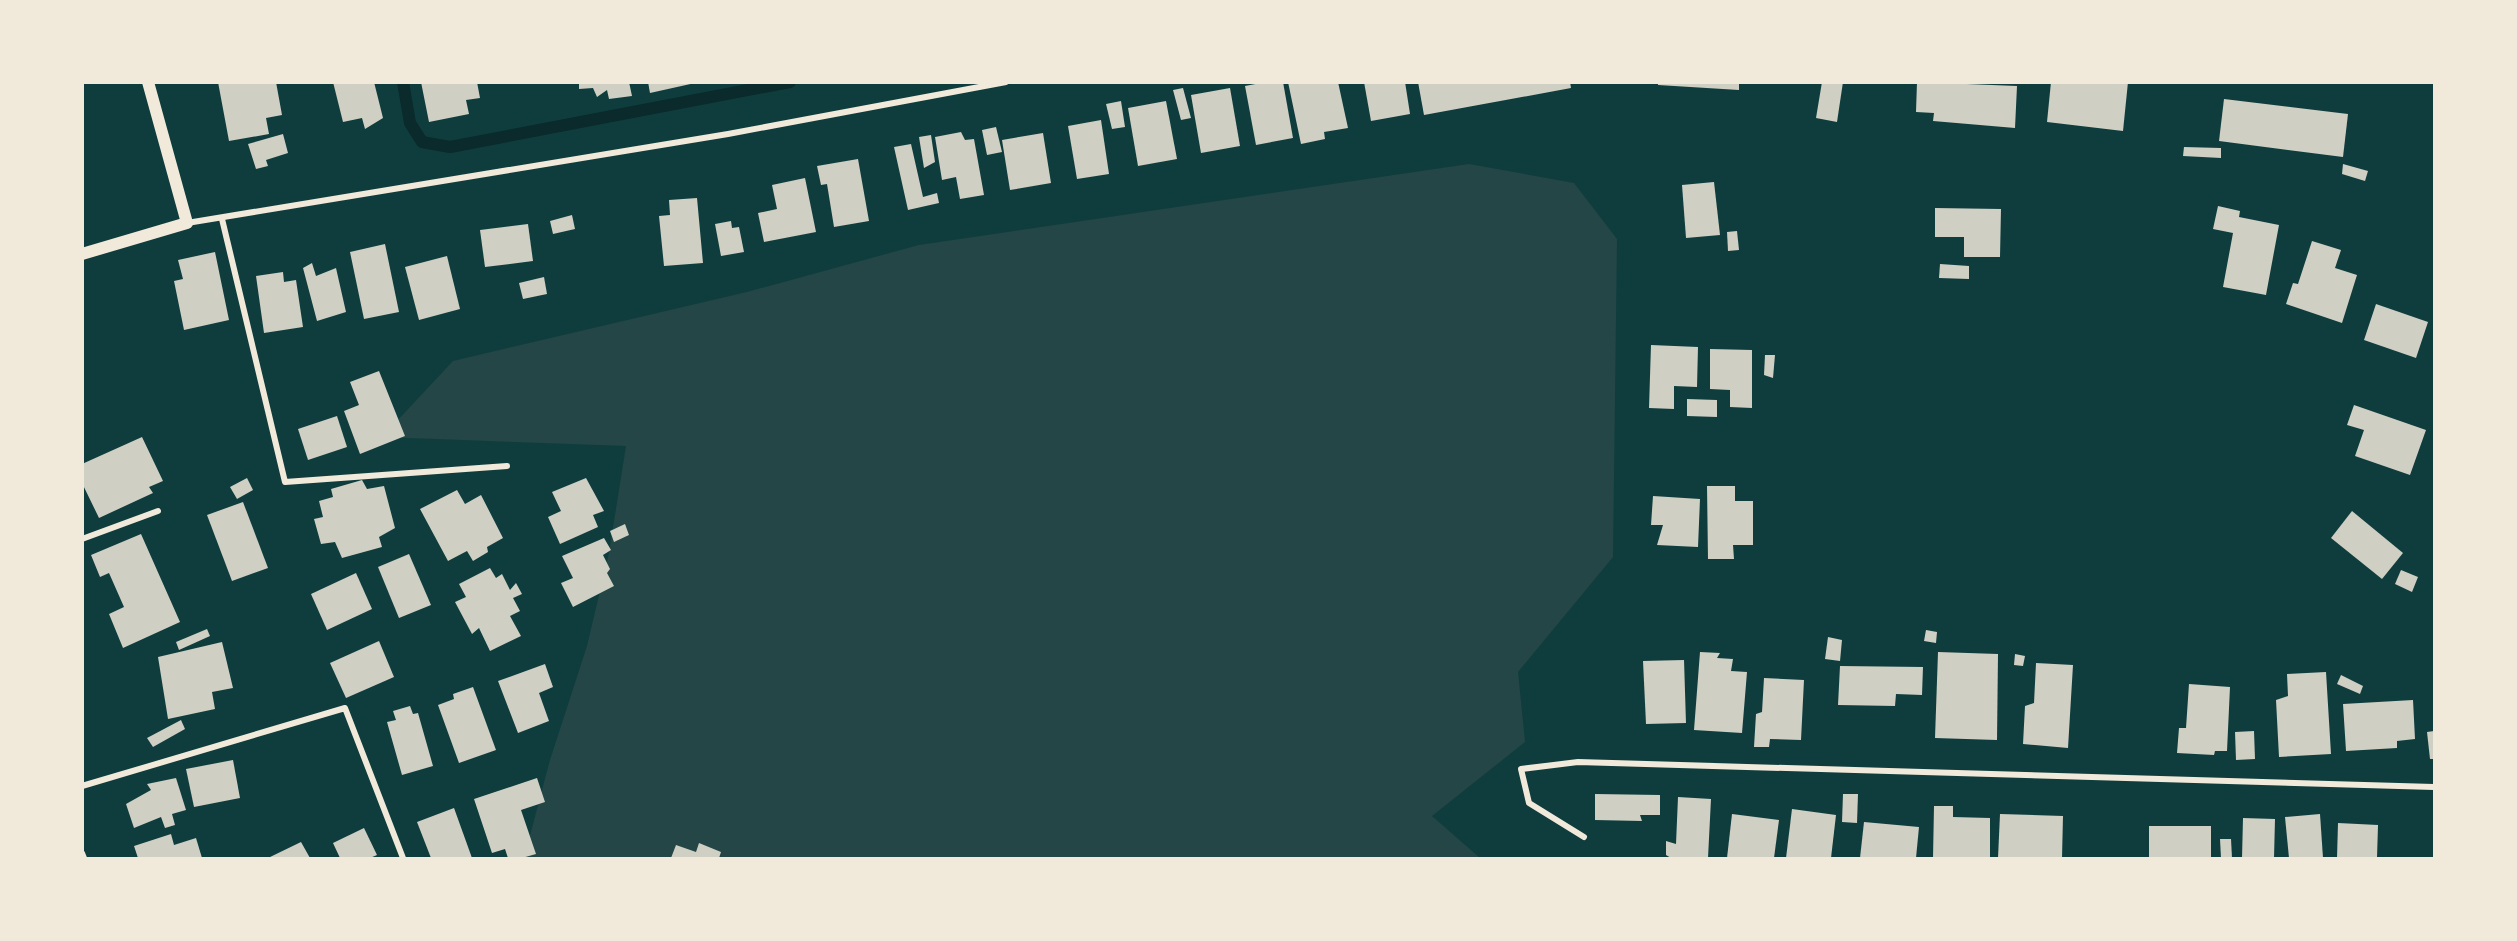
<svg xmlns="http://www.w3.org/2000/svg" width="2517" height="941" font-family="Bitter,serif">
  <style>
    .green { fill: #244646 }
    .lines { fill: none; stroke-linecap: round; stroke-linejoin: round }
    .stream { stroke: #0a2a2b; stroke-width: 12 }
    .building { fill: #cfcfc3 }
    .minor { stroke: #f1e9da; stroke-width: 6 }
    .secondary { stroke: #f1e9da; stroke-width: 12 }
  </style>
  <rect width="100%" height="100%" fill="#0f3d3e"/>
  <polygon class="green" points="1469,164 1574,183 1617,239 1613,557 1518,672 1525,742 1432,816 1480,858 517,858 528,843 550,760 587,646 609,553 626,446 382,437 453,361 747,292 919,245"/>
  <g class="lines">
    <polyline class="stream" points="403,82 410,123 422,142 450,147 790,82"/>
  </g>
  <g class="building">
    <polygon points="218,82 276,82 282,115 266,118 269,134 229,141"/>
    <polygon points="333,82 374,82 383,118 365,129 362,118 343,122"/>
    <polygon points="421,82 477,82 480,98 466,100 469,114 429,122"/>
    <polygon points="579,82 629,82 632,96 609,99 607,90 597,97 593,88 579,89"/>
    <polygon points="648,82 695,82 695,83 650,93"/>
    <polygon points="1266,82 1283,82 1293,138 1256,145 1245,86"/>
    <polygon points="1288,82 1338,82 1348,128 1324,132 1325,139 1301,144"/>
    <polygon points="1364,82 1405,82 1410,114 1371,121"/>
    <polygon points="1418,82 1570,82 1571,88 1424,115"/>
    <polygon points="1658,82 1739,82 1739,90 1658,85"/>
    <polygon points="1822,82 1843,82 1837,122 1816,118"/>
    <polygon points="1917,82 2017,86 2015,128 1933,121 1934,113 1916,112"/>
    <polygon points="2051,82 2128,82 2123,131 2047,122"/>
    <polygon points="1183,88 1191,118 1181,120 1173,90"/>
    <polygon points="1230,88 1240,146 1201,153 1191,95"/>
    <polygon points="2224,99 2348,114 2343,157 2219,141"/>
    <polygon points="1121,101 1125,127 1112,129 1106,104"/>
    <polygon points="1166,101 1177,159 1138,166 1128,108"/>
    <polygon points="1101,120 1109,174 1077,179 1068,126"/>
    <polygon points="996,127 1002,152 987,155 982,130"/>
    <polygon points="961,132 965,140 974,139 984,195 960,199 956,177 942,180 935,137"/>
    <polygon points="1043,133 1051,183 1010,190 1002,140"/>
    <polygon points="283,134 288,153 266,160 268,166 256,169 248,144"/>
    <polygon points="931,135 935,162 924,168 919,137"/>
    <polygon points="911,144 923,197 937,193 939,203 908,210 894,147"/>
    <polygon points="2184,147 2221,148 2221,158 2183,156"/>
    <polygon points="858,159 869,221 834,227 827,184 821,185 817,166"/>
    <polygon points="2343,164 2368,171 2365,181 2342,174"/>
    <polygon points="805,178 816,232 764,242 758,213 777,209 772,185"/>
    <polygon points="1714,182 1720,235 1686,238 1682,185"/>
    <polygon points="697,198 703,263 664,266 659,216 670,215 669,200"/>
    <polygon points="2218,206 2240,211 2239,217 2279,225 2266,295 2223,287 2233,233 2213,229"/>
    <polygon points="1935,208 2001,209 2000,257 1964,257 1964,237 1935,237"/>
    <polygon points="572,215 575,229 553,234 550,221"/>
    <polygon points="731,221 732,228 739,227 744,252 721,256 715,224"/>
    <polygon points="528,224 533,261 485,267 480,230"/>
    <polygon points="1737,231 1739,250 1728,251 1727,232"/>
    <polygon points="2312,241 2341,250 2335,268 2357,275 2342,323 2286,304 2293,283 2298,284"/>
    <polygon points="385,244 399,312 364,319 350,252"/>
    <polygon points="215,252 229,320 184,330 174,281 183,279 178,260"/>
    <polygon points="447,256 460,309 419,320 405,267"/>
    <polygon points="312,263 316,276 336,268 346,312 317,321 303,268"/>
    <polygon points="1940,264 1969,266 1969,279 1939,278"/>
    <polygon points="283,272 284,282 296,280 303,327 264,333 256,276"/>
    <polygon points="544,277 547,294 523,299 519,283"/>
    <polygon points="2376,304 2428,322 2416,358 2364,340"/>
    <polygon points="1651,345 1698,347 1697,387 1674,386 1674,409 1649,408"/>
    <polygon points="1710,349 1752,350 1752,408 1730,407 1730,390 1710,389"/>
    <polygon points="1765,355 1775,355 1773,378 1764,375"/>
    <polygon points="379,371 405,436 360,454 344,411 359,405 350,382"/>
    <polygon points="1687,399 1717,400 1717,417 1687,416"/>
    <polygon points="2354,405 2426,430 2410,475 2355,456 2364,430 2347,425"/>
    <polygon points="337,416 347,447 308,460 298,429"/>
    <polygon points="142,437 163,481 149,487 153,493 99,518 82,483 82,464"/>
    <polygon points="247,478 253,490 237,499 230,487"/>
    <polygon points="586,478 604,511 593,515 598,527 560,544 548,517 561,511 552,492"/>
    <polygon points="362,480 367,489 384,486 395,528 379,537 382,547 342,558 335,542 321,544 314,519 323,517 319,501 333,497 331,489"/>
    <polygon points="1707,486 1735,486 1735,501 1753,501 1753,545 1733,545 1734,559 1708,559"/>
    <polygon points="457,490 465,504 481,495 503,538 487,547 488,552 473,561 467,551 448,561 420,509"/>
    <polygon points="1653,496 1700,499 1698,547 1657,545 1663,525 1651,525"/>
    <polygon points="243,502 268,568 232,581 207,515"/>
    <polygon points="2352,511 2403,553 2382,579 2331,538"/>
    <polygon points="625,524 629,535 614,542 610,531"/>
    <polygon points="141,534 180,622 123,648 109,614 124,607 109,573 100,577 91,555"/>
    <polygon points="604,538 611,550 603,555 610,569 607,573 614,586 573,607 561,583 573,578 562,556"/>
    <polygon points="409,554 431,605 399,618 378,567"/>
    <polygon points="490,568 496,578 502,574 510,590 516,583 522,594 513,598 520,611 510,616 521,636 490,651 479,628 472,634 455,602 466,597 459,584"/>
    <polygon points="2401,570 2418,577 2412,592 2395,584"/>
    <polygon points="356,573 372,609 327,630 311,594"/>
    <polygon points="207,629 210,636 179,650 176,642"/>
    <polygon points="1926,630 1937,632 1936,643 1924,641"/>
    <polygon points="1828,637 1842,640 1840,661 1825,659"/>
    <polygon points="379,641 394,677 346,698 330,663"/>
    <polygon points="222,642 233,688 212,692 215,709 168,719 158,657"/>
    <polygon points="1700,652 1720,653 1717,658 1733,659 1731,671 1747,672 1742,733 1694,730"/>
    <polygon points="1938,652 1998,654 1997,740 1935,738"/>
    <polygon points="2015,654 2025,656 2023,666 2014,665"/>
    <polygon points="1684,660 1686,723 1646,724 1643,661"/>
    <polygon points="2036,663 2073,665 2068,748 2023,744 2025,706 2034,703"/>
    <polygon points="545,664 553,687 539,693 549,721 518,733 498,681"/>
    <polygon points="1840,666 1923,667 1922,695 1896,694 1895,706 1838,705"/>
    <polygon points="2326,672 2331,754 2279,757 2276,700 2288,696 2287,674"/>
    <polygon points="2341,675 2363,686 2360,694 2337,684"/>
    <polygon points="1764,678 1804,680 1801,740 1770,739 1769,747 1754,747 1756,714 1762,712"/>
    <polygon points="2189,684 2230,687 2227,751 2215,751 2214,755 2177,753 2179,728 2186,728"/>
    <polygon points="473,687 496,750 459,763 438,705 454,699 453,694"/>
    <polygon points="2413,700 2415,739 2397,741 2397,748 2346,751 2343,704"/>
    <polygon points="410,706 413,714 418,713 433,766 402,775 387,722 396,720 393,711"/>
    <polygon points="181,720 185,729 153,747 147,738"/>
    <polygon points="2254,731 2255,759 2236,760 2235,732"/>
    <polygon points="2434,731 2434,759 2430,759 2427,732"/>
    <polygon points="233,760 240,798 194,807 186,769"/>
    <polygon points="176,778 186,810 172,814 175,825 165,828 161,817 134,828 126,804 151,790 147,784"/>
    <polygon points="537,778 545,802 521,810 536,854 522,858 508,858 505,849 492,853 474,799"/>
    <polygon points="1595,794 1660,795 1660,815 1640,815 1642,821 1595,820"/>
    <polygon points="1843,794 1858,794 1857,823 1842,822"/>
    <polygon points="1678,797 1711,799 1708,858 1671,858 1666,855 1666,841 1676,844"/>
    <polygon points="1934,806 1953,806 1953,817 1990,818 1990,858 1933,858"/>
    <polygon points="454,808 472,858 431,858 417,822"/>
    <polygon points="1792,809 1836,815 1831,858 1786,858"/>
    <polygon points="1732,814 1779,820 1774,858 1727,858"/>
    <polygon points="2000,814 2063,816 2062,858 1998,858"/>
    <polygon points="2320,814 2323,858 2289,858 2285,817"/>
    <polygon points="2243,818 2275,819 2274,858 2242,858"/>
    <polygon points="1864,822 1919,827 1916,858 1860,858"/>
    <polygon points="2338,823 2378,825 2377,858 2337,858"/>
    <rect x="2149" y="826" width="62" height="32"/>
    <polygon points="364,828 377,855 370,858 340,858 333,843"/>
    <polygon points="171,834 174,845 196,838 202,858 138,858 134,846"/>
    <polygon points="2220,839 2231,839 2232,858 2221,858"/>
    <polygon points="301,842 310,858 268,858"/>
    <polygon points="699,843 721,852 719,858 671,858 676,845 696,852"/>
  </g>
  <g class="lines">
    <g class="minor">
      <polyline points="222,219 285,482 507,466"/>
      <polyline points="187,223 728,134 1006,82"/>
      <polyline points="82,539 158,511"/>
      <polyline points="82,786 345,708 403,858"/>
      <polyline points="1584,837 1529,803 1521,769 1578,762 2434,787"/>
      <polyline points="82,853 84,858"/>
    </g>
    <polyline class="secondary" points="82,254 187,223 148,82"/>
  </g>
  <rect width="2517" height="941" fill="none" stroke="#f1e9da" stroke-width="168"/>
</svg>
